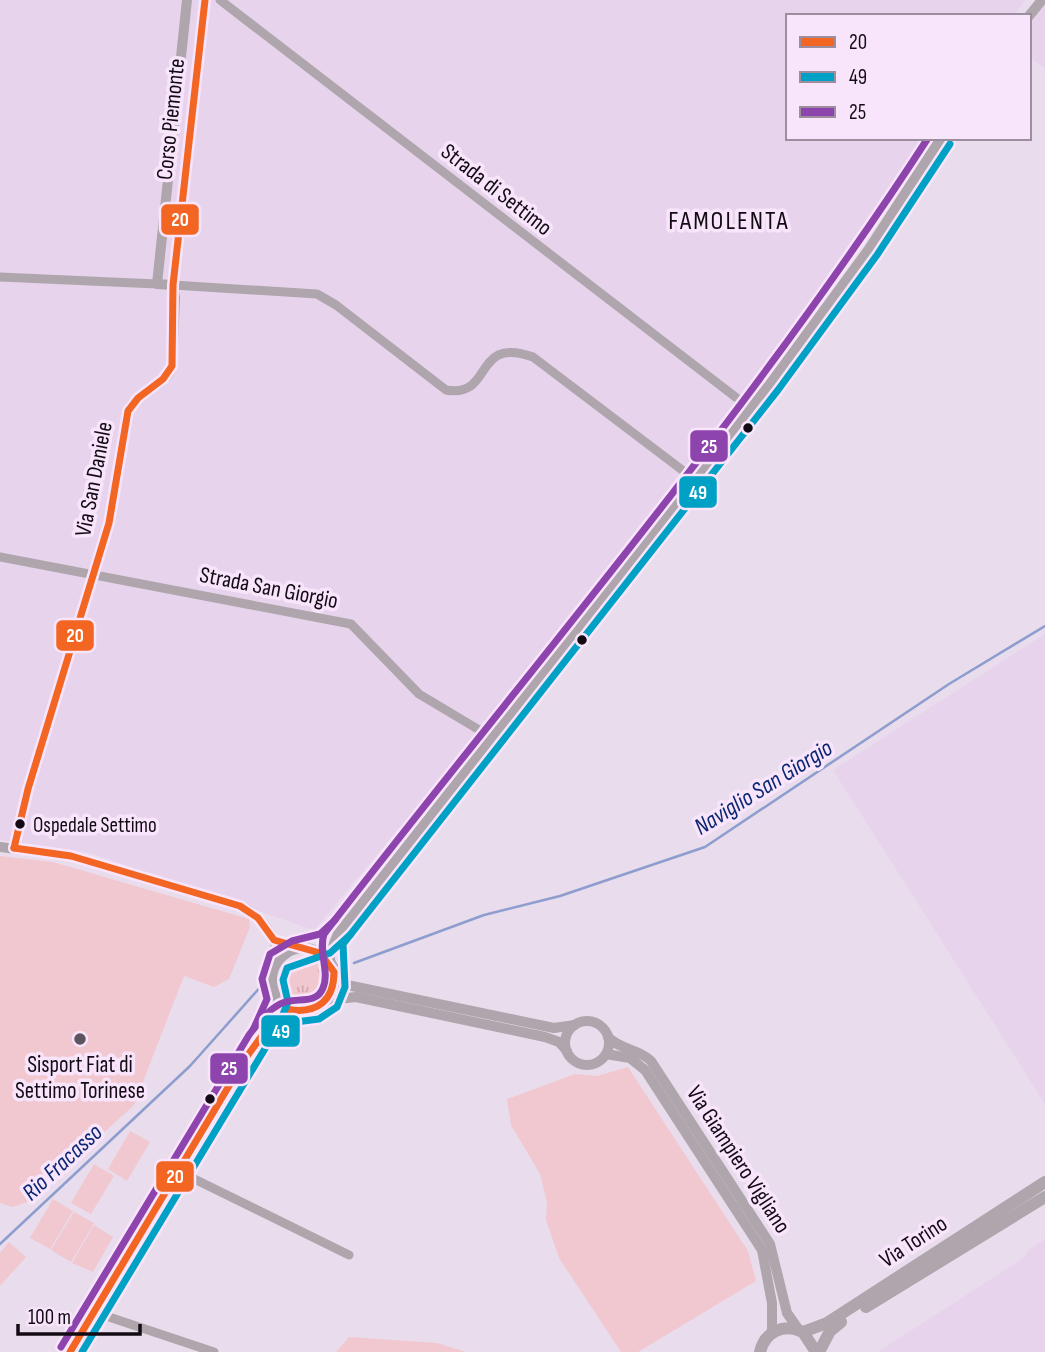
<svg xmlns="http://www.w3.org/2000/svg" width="1045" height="1352" font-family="'Sofia Sans Condensed',sans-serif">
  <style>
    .built { fill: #e8d3ed }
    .grass { fill: url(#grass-tufts) }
    .pitch { fill: #f2c8d0 }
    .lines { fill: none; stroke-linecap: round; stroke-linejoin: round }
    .stream { stroke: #8c9dce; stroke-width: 2.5 }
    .minor { stroke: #aea6ac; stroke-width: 9 }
    .tertiary { stroke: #aea6ac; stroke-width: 10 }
    .secondary { stroke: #aea5ad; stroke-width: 12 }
    .bus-1-casing { stroke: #f8e5fc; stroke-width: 12 }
    .bus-2-casing { stroke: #f8e5fc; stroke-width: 12 }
    .bus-3-casing { stroke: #f8e5fc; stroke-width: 12 }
    .bus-1 { stroke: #f26522; stroke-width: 7 }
    .bus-2 { stroke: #01a1c5; stroke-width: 7 }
    .bus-3 { stroke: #8e44ad; stroke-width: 7 }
    .bus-dot { fill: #130b14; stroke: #f8e5fc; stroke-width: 2.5 }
    .poi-dot { fill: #5e5460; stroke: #f8e5fc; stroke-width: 2.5 }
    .labels { text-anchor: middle; stroke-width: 7; stroke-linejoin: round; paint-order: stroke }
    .bus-label { font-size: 21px; fill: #130b14; stroke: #f8e5fc; text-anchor: start }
    .street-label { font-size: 23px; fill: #130b14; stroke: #f8e5fc }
    .poi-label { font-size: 23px; fill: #130b14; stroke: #f8e5fc }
    .water-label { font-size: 24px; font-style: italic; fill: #0b2771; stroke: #f8e5fc }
    .quarter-label { font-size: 26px; letter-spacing: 2px; fill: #130b14; stroke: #f8e5fc }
    .line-badge { stroke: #f8e5fc; stroke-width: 2.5 }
    .badge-label { font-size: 19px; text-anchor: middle; font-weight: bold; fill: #fff }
  </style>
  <defs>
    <pattern id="grass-tufts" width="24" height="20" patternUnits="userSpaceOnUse" patternTransform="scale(1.75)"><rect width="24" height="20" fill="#f2c8d0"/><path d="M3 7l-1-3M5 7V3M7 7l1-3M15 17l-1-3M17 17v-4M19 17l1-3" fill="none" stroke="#cfaab2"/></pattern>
  </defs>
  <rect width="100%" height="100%" fill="#e9dcec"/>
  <g class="built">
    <polygon points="0,0 1025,0 1014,16 788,16 788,138 927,138 680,481 487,723 314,930 87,852 0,840"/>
    <polygon points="1045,4 1045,68 1029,57 1029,23"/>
    <polygon points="1045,634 1045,1104 833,770"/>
    <polygon points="1045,1239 1045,1352 878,1352 1025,1257 1027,1251"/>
  </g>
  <circle class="grass" cx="303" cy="979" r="22"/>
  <g class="pitch">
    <polygon points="0,856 53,862 249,919 250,927 229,979 214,987 184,976 134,1105 28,1202 12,1207 0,1203"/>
    <polygon points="628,1067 748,1251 756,1281 638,1352 621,1352 559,1258 546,1220 547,1202 540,1174 511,1125 507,1099 575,1074 597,1076"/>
    <polygon points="130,1131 150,1142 127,1181 108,1169"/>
    <polygon points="94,1164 114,1176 91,1214 71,1203"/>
    <polygon points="53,1199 73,1211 50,1249 30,1238"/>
    <polygon points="74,1212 94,1223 71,1262 51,1250"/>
    <polygon points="94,1225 113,1237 93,1272 72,1263"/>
    <polygon points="9,1242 26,1257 0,1286 0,1253"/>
    <polygon points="349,1337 437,1343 466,1352 336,1352"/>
  </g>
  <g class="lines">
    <g class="stream">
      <polyline points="354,963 484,915 560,896 705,847 949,684 1045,626"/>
      <polyline points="0,1244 190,1066 264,983"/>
    </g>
    <g class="minor">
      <polyline points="220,0 751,409"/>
      <polyline points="0,277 157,284"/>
      <path d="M173 285 317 294 336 305 446 390C494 399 472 335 533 357L694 479"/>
      <polyline points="0,557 351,624 419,694 491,737"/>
      <polyline points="178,1171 349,1255"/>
      <polyline points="94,1312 214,1352"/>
    </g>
    <g class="tertiary">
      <polyline points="1029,16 1042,0"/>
      <polyline points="173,285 157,284 187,0"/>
      <path d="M0 847 71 856 240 906C260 914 279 939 278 961"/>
      <path d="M14 848 28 789 109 523 128 411C137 390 165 388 172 366L175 298 173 285 205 0"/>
      <circle cx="304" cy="980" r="32"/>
      <polyline points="330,962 330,953 338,934 770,384 869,249 941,138"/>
      <polyline points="335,978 347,985 554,1028 575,1025"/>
      <polyline points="328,1000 356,997 545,1037 559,1042 567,1051"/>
      <circle cx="587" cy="1043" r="22"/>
      <path d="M608 1037C620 1050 638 1048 651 1061L770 1244 787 1313 799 1330"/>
      <polyline points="606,1054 630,1058 645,1070 762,1250 772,1303 772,1333"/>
      <polyline points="70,1352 245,1059 269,1026 278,1000"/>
    </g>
    <g class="secondary">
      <polyline points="866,1307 1045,1197"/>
      <polyline points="803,1332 827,1323 1045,1182"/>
      <path d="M760 1352C765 1331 784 1323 803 1332L816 1352"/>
      <polyline points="819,1352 830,1331 841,1322"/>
    </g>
    <g class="bus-1-casing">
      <g id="bus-1">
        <polyline points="14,848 28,789 109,523 128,411 138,398 163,379 172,366 173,285 205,0"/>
        <path d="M14 848 71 856 240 906 258 918 274 940 320 953 334 972C334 1000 318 1013 291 1010"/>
        <polyline points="70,1352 245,1059 269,1026 291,1010"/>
      </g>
    </g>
    <g class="bus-2-casing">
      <g id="bus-2">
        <polyline points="274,1036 288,1002 283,980 287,968 330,953 351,934"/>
        <polyline points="82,1352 266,1047 288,1023 319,1019 337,1007 345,987 343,944 778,390 877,255 950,144"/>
      </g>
    </g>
    <g class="bus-3-casing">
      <g id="bus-3">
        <polyline points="254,1028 267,999 262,979 270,954 292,941 320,934 335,920"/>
        <path d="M61 1347 249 1035C258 1023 267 1011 280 1004 294 996 316 1006 323 988 330 972 318 952 324 934 527 671 747 418 928 138"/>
      </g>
    </g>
    <use href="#bus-1" class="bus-1"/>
    <use href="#bus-2" class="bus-2"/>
    <use href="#bus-3" class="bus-3"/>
  </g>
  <g class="bus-dot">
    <circle cx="748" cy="428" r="6"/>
    <circle cx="582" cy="640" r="6"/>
    <circle cx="20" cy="824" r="6"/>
    <circle cx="210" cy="1099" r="6"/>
  </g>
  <circle class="poi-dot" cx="80" cy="1039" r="7"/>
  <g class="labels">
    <g class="bus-label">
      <text x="33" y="832">Ospedale Settimo</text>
    </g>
    <g class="street-label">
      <text transform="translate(170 119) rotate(-84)" y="8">Corso Piemonte</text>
      <text transform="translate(497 189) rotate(38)" y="8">Strada di Settimo</text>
      <text transform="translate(93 479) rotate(-79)" y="8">Via San Daniele</text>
      <text transform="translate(269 587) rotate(11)" y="8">Strada San Giorgio</text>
      <text transform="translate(739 1159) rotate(57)" y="8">Via Giampiero Vigliano</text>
      <text transform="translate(913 1241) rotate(-33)" y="8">Via Torino</text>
    </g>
    <g class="poi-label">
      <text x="80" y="1072">Sisport Fiat di<tspan x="80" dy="26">Settimo Torinese</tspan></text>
    </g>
    <g class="water-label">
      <text transform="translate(763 787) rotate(-32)" y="8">Naviglio San Giorgio</text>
      <text transform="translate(62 1162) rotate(-43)" y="8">Rio Fracasso</text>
    </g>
    <g class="quarter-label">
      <text x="729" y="229">FAMOLENTA</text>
    </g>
  </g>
  <g class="line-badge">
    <rect x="160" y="203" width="40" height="33" rx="7" fill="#f26522"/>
    <rect x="689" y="429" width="40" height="34" rx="7" fill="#8e44ad"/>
    <rect x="678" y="475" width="40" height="34" rx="7" fill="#01a1c5"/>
    <rect x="55" y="619" width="40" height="33" rx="7" fill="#f26522"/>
    <rect x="260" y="1014" width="41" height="34" rx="7" fill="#01a1c5"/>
    <rect x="209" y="1052" width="40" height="33" rx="7" fill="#8e44ad"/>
    <rect x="155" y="1160" width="40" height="33" rx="7" fill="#f26522"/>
  </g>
  <g class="badge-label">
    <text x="180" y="226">20</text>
    <text x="709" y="453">25</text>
    <text x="698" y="499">49</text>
    <text x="75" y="642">20</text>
    <text x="281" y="1038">49</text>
    <text x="229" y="1075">25</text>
    <text x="175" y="1183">20</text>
  </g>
  <rect x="786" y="14" width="245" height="126" fill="#f8e5fc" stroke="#9c8e9f" stroke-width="2"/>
  <rect x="800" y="37" width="35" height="10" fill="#f26522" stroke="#9c8e9f" stroke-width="2"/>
  <text x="849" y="49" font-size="21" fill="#130b14">20</text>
  <rect x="800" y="72" width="35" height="10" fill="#01a1c5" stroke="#9c8e9f" stroke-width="2"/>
  <text x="849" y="84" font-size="21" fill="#130b14">49</text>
  <rect x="800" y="107" width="35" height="10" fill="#8e44ad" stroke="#9c8e9f" stroke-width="2"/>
  <text x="849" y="119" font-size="21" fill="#130b14">25</text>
  <path d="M18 1324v10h122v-10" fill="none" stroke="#130b14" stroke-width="3.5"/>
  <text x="28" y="1324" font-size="21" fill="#130b14" stroke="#f8e5fc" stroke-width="5" paint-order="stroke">100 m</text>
</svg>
